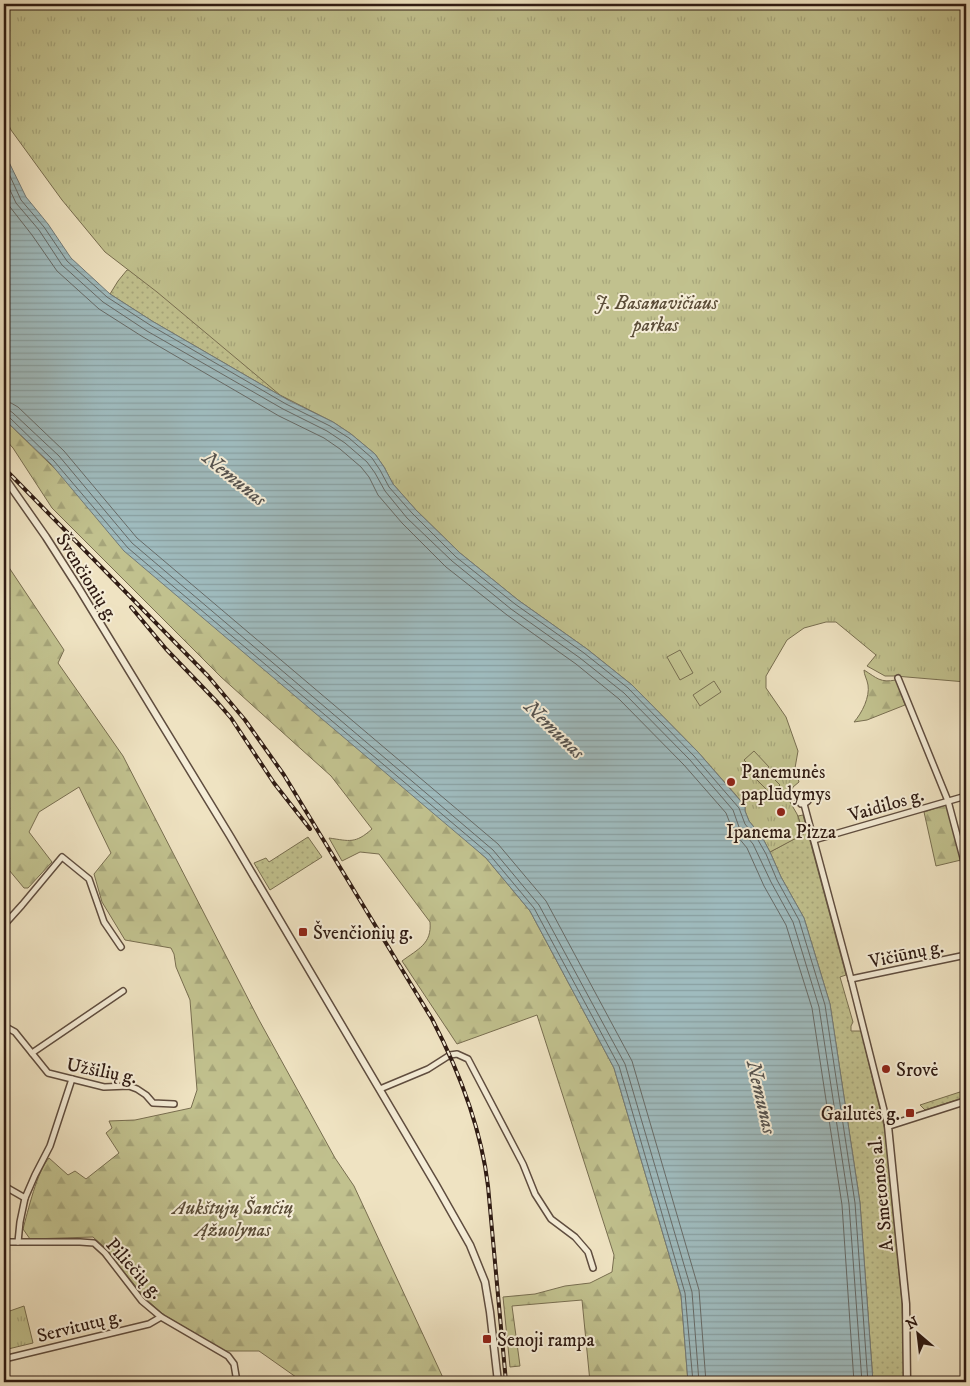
<svg xmlns="http://www.w3.org/2000/svg" width="970" height="1386" font-family="'IM FELL DW Pica',serif">
  <style>
    .grass { fill: url(#grass-dots); stroke: #786e50 }
    .forest { fill: url(#forest-firs); stroke: #786e50 }
    .park { fill: url(#park-tufts); stroke: #786e50 }
    .pitch { fill: #c1c18e; stroke: #786e50 }
    .water { fill: url(#water-rules); stroke: #727b7a }
    .lines { fill: none; stroke-linecap: round; stroke-linejoin: round }
    .shore { stroke: #676b68; stroke-width: 1 }
    .minor-casing { stroke: #5f4d3f; stroke-width: 8 }
    .tertiary-casing { stroke: #5f4d3f; stroke-width: 9 }
    .minor { stroke: #f5edd7; stroke-width: 5 }
    .tertiary { stroke: #f5edd7; stroke-width: 6 }
    .rail-casing { stroke: #2f1b13; stroke-width: 4 }
    .rail { stroke: #f5edd7; stroke-width: 2; stroke-dasharray: 5.5; stroke-linecap: butt }
    .poi-dot { fill: #8f2418; stroke: #f5edd7; stroke-width: 2 }
    .labels { text-anchor: middle; stroke-width: 4; stroke-linejoin: round; paint-order: stroke }
    .park-label { font-size: 19px; font-style: italic; fill: #5b4d38; stroke: #f5edd7 }
    .street-label { font-size: 19px; fill: #2f1b13; stroke: #f5edd7 }
    .poi-label { font-size: 19px; fill: #2f1b13; stroke: #f5edd7; text-anchor: start }
    .water-label { font-size: 20px; font-style: italic; fill: #56534f; stroke: #f5edd7 }
  </style>
  <defs>
    <pattern id="grass-dots" width="8" height="8" patternUnits="userSpaceOnUse" patternTransform="scale(1.25)"><rect width="8" height="8" fill="#c1c18e"/><path d="M2 2h.1M6 6h.1" fill="none" stroke="#a6a57a" stroke-width="1.8" stroke-linecap="round"/></pattern>
    <pattern id="forest-firs" width="22" height="20" patternUnits="userSpaceOnUse" patternTransform="scale(1.25)"><rect width="22" height="20" fill="#c1c18e"/><path d="M5 1l3.5 6h-7zM16 11l3.5 6h-7z" fill="#a6a57a"/></pattern>
    <pattern id="park-tufts" width="24" height="20" patternUnits="userSpaceOnUse" patternTransform="scale(1.25)"><rect width="24" height="20" fill="#c1c18e"/><path d="M3 7l-1-3M5 7V3M7 7l1-3M15 17l-1-3M17 17v-4M19 17l1-3" fill="none" stroke="#a6a57a"/></pattern>
    <pattern id="water-rules" width="6" height="5" patternUnits="userSpaceOnUse" patternTransform="scale(1.25)"><rect width="6" height="5" fill="#9fbbbe"/><path d="M0 2.5h6" fill="none" stroke="#89a0a2"/></pattern>
  </defs>
  <rect width="100%" height="100%" fill="#efe3c2"/>
  <filter id="stains"><feTurbulence type="fractalNoise" baseFrequency=".004" numOctaves="4"/><feColorMatrix values="0 0 0 0 .2 0 0 0 0 .09 0 0 0 0 .02 0 0 0 .5 -.17"/></filter>
  <radialGradient id="worn" r=".72"><stop offset=".6" stop-color="#630" stop-opacity="0"/><stop offset="1" stop-color="#630" stop-opacity=".3"/></radialGradient>
  <g class="grass">
    <polygon points="127,270 137,270 288,400 152,321 110,294 118,281"/>
    <polygon points="803,815 846,975 840,977 853,1022 851,1026 851,1031 861,1031 885,1130 902,1302 904,1382 873,1382 860,1203 830,1004 804,918 781,877 770,852 803,834 798,816"/>
    <polygon points="308,837 322,857 270,890 254,863 266,858 269,862"/>
    <polygon points="966,1090 966,1097 925,1110 920,1105"/>
  </g>
  <g class="forest">
    <path d="M4 419 50 464 486 858 530 911 614 1068 681 1295 688 1382H590L582 1300 512 1306 520 1366 510 1367 503 1297 535 1294 565 1286 590 1283 612 1272 614 1255 537 1015 457 1044 402 961C418 949 432 944 430 922L379 854 360 852 342 861 329 838C350 841 355 844 372 829L331 776 221 677 52 508 13 448 4 438Z"/>
    <path d="M4 560 64 650 58 663 123 756 259 1020 335 1158 354 1186 445 1382H303L259 1351H225L164 1315 146 1299 104 1247 93 1237 30 1239 23 1229C28 1211 37 1171 49 1158L68 1175 75 1171 86 1179 119 1153 106 1133 112 1128 109 1121 135 1120 191 1108 197 1090 190 1000 176 967 174 954 171 948 125 940 102 902 94 874 111 853 79 787 39 812 29 832 52 862 28 888H24L4 864Z"/>
    <path d="M864 670C877 678 880 683 896 680L905 705 867 720 854 722C862 713 870 697 868 685 867 679 864 675 864 670Z"/>
    <polygon points="946,805 961,860 936,866 924,812"/>
  </g>
  <g class="park">
    <polygon points="4,4 966,4 966,682 895,676 885,676 867,666 876,655 836,622 826,622 804,628 787,640 766,676 766,688 786,717 798,751 795,768 799,782 793,787 790,797 790,802 797,814 804,834 770,852 762,837 749,821 745,811 745,806 735,794 698,752 632,685 587,649 518,600 460,553 416,510 393,484 384,467 375,454 351,434 333,422 280,395 157,292 105,252 62,200 11,130 4,116"/>
    <polygon points="24,1306 33,1343 4,1350 4,1313"/>
  </g>
  <g class="pitch">
    <polygon points="680,650 693,673 680,680 667,657"/>
    <polygon points="714,681 721,692 700,706 693,695"/>
    <polygon points="754,751 769,767 765,770 780,785 771,794 756,779 759,776 744,760"/>
  </g>
  <polygon class="water" points="4,152 26,197 48,224 71,258 110,294 152,321 288,400 333,422 351,434 375,454 384,467 393,484 416,510 460,553 518,600 587,649 632,685 698,752 745,806 745,811 749,821 762,837 770,852 781,877 804,918 830,1004 860,1203 873,1382 688,1382 681,1295 614,1068 530,911 486,858 124,551 51,464 4,419"/>
  <g class="lines">
    <g class="shore">
      <polyline points="4,163 21,200 44,227 67,261 107,297 150,325 286,404 330,426 349,438 372,458 380,470 389,487 412,513 456,557 515,604 584,653 628,688 694,756 739,808 745,824 758,840 766,854 777,880 799,920 825,1005 855,1203 868,1382"/>
      <polyline points="4,177 16,203 39,230 62,265 103,302 147,331 283,409 327,431 345,443 367,462 375,473 385,491 407,518 452,561 511,609 580,658 624,693 690,760 733,810 739,827 753,844 771,882 793,922 819,1007 849,1204 862,1382"/>
      <polyline points="4,195 10,207 32,235 57,271 99,309 143,337 279,416 324,438 340,449 361,467 369,477 378,495 402,523 446,567 507,615 576,664 619,699 684,765 726,813 733,831 747,848 764,886 786,925 812,1008 842,1205 854,1382"/>
      <polyline points="4,402 11,403 18,407 64,451 137,538 498,844 546,901 632,1061 699,1290 706,1382"/>
      <polyline points="4,410 9,410 13,413 59,456 132,543 493,850 539,905 625,1064 692,1292 699,1382"/>
      <polyline points="4,416 9,417 54,461 128,548 489,854 534,908 619,1066 685,1293 693,1382"/>
    </g>
    <g class="minor-casing">
      <g id="minor">
        <polyline points="898,678 948,801 966,869"/>
        <polyline points="804,804 801,804 798,800 798,797 801,794 806,794 808,797 808,801 804,804 851,979 888,1126"/>
        <polyline points="814,840 966,796"/>
        <polyline points="4,925 22,905 62,857 89,879 104,922 121,947"/>
        <polyline points="851,979 966,955"/>
        <polyline points="4,1026 15,1032 48,1073 104,1087 129,1086 137,1089 146,1095 153,1103 174,1104"/>
        <polyline points="32,1053 123,991"/>
        <polyline points="380,1089 428,1069 450,1055 457,1054 468,1059 523,1164 535,1194 551,1219 575,1237 588,1252 593,1268"/>
        <polyline points="4,1186 25,1198"/>
        <polyline points="4,1242 80,1242 94,1243 105,1253 142,1301 161,1317 228,1356 234,1364 237,1382"/>
        <polyline points="18,1242 20,1222 25,1198 35,1175 50,1146 72,1079"/>
        <polyline points="4,1359 149,1324 161,1317"/>
        <polyline points="965,1382 966,1382"/>
      </g>
    </g>
    <g class="tertiary-casing">
      <g id="tertiary">
        <polyline points="4,477 46,537 78,587 230,836 436,1185 470,1245 485,1282 490,1312 498,1382"/>
        <polyline points="907,1382 906,1304 888,1126 966,1101"/>
      </g>
    </g>
    <use href="#minor" class="minor"/>
    <use href="#tertiary" class="tertiary"/>
    <g class="rail-casing">
      <g id="rail">
        <path d="M4 468 208 676 245 720 284 775 432 1019C459 1071 481 1127 488 1186L506 1382"/>
        <polyline points="131,607 166,649 218,703 231,718 274,783 310,829"/>
      </g>
    </g>
    <use href="#rail" class="rail"/>
  </g>
  <g class="poi-dot">
    <circle cx="731" cy="782" r="5"/>
    <circle cx="781" cy="812" r="5"/>
    <rect x="298" y="927" width="10" height="10" rx="2.5"/>
    <circle cx="886" cy="1069" r="5"/>
    <rect x="905" y="1108" width="10" height="10" rx="2.5"/>
    <rect x="482" y="1334" width="10" height="10" rx="2.5"/>
  </g>
  <g class="labels">
    <g class="park-label">
      <text x="656" y="309">J. Basanavičiaus<tspan x="656" dy="22">parkas</tspan></text>
      <text x="233" y="1214">Aukštųjų Šančių<tspan x="233" dy="22">Ąžuolynas</tspan></text>
    </g>
    <g class="street-label">
      <text transform="translate(88 577) rotate(58)" y="7">Švenčionių g.</text>
      <text transform="translate(886 804) rotate(-16)" y="7">Vaidilos g.</text>
      <text transform="translate(906 953) rotate(-12)" y="7">Vičiūnų g.</text>
      <text transform="translate(102 1070) rotate(11)" y="7">Užšilių g.</text>
      <text transform="translate(880 1194) rotate(-96)" y="7">A. Smetonos al.</text>
      <text transform="translate(135 1268) rotate(48)" y="7">Piliečių g.</text>
      <text transform="translate(79 1325) rotate(-14)" y="7">Servitutų g.</text>
    </g>
    <g class="poi-label">
      <text x="741" y="778">Panemunės<tspan x="741" dy="22">paplūdymys</tspan></text>
      <text x="781" y="838" text-anchor="middle">Ipanema Pizza</text>
      <text x="313" y="939">Švenčionių g.</text>
      <text x="896" y="1076">Srovė</text>
      <text x="900" y="1120" text-anchor="end">Gailutės g.</text>
      <text x="497" y="1346">Senoji rampa</text>
    </g>
    <g class="water-label">
      <text transform="translate(235 478) rotate(39)" y="7">Nemunas</text>
      <text transform="translate(555 729) rotate(44)" y="7">Nemunas</text>
      <text transform="translate(762 1097) rotate(77)" y="7">Nemunas</text>
    </g>
  </g>
  <rect width="970" height="1386" fill="none" stroke="#efe3c2" stroke-width="20"/>
  <rect x="5" y="5" width="960" height="1376" fill="none" stroke="#2f1b13" stroke-width="2.5"/>
  <rect x="10" y="10" width="950" height="1366" fill="none" stroke="#2f1b13"/>
  <g transform="translate(918 1334) rotate(332)" stroke="#f5edd7" stroke-width="4" paint-order="stroke">
  <path d="M0-4L9 19L0 12L-9 19Z" fill="#2f1b13"/>
  <text y="-8" font-size="14" font-weight="bold" text-anchor="middle" fill="#2f1b13">N</text>
  </g>
  <rect width="100%" height="100%" filter="url(#stains)"/>
  <rect width="100%" height="100%" fill="url(#worn)"/>
</svg>
